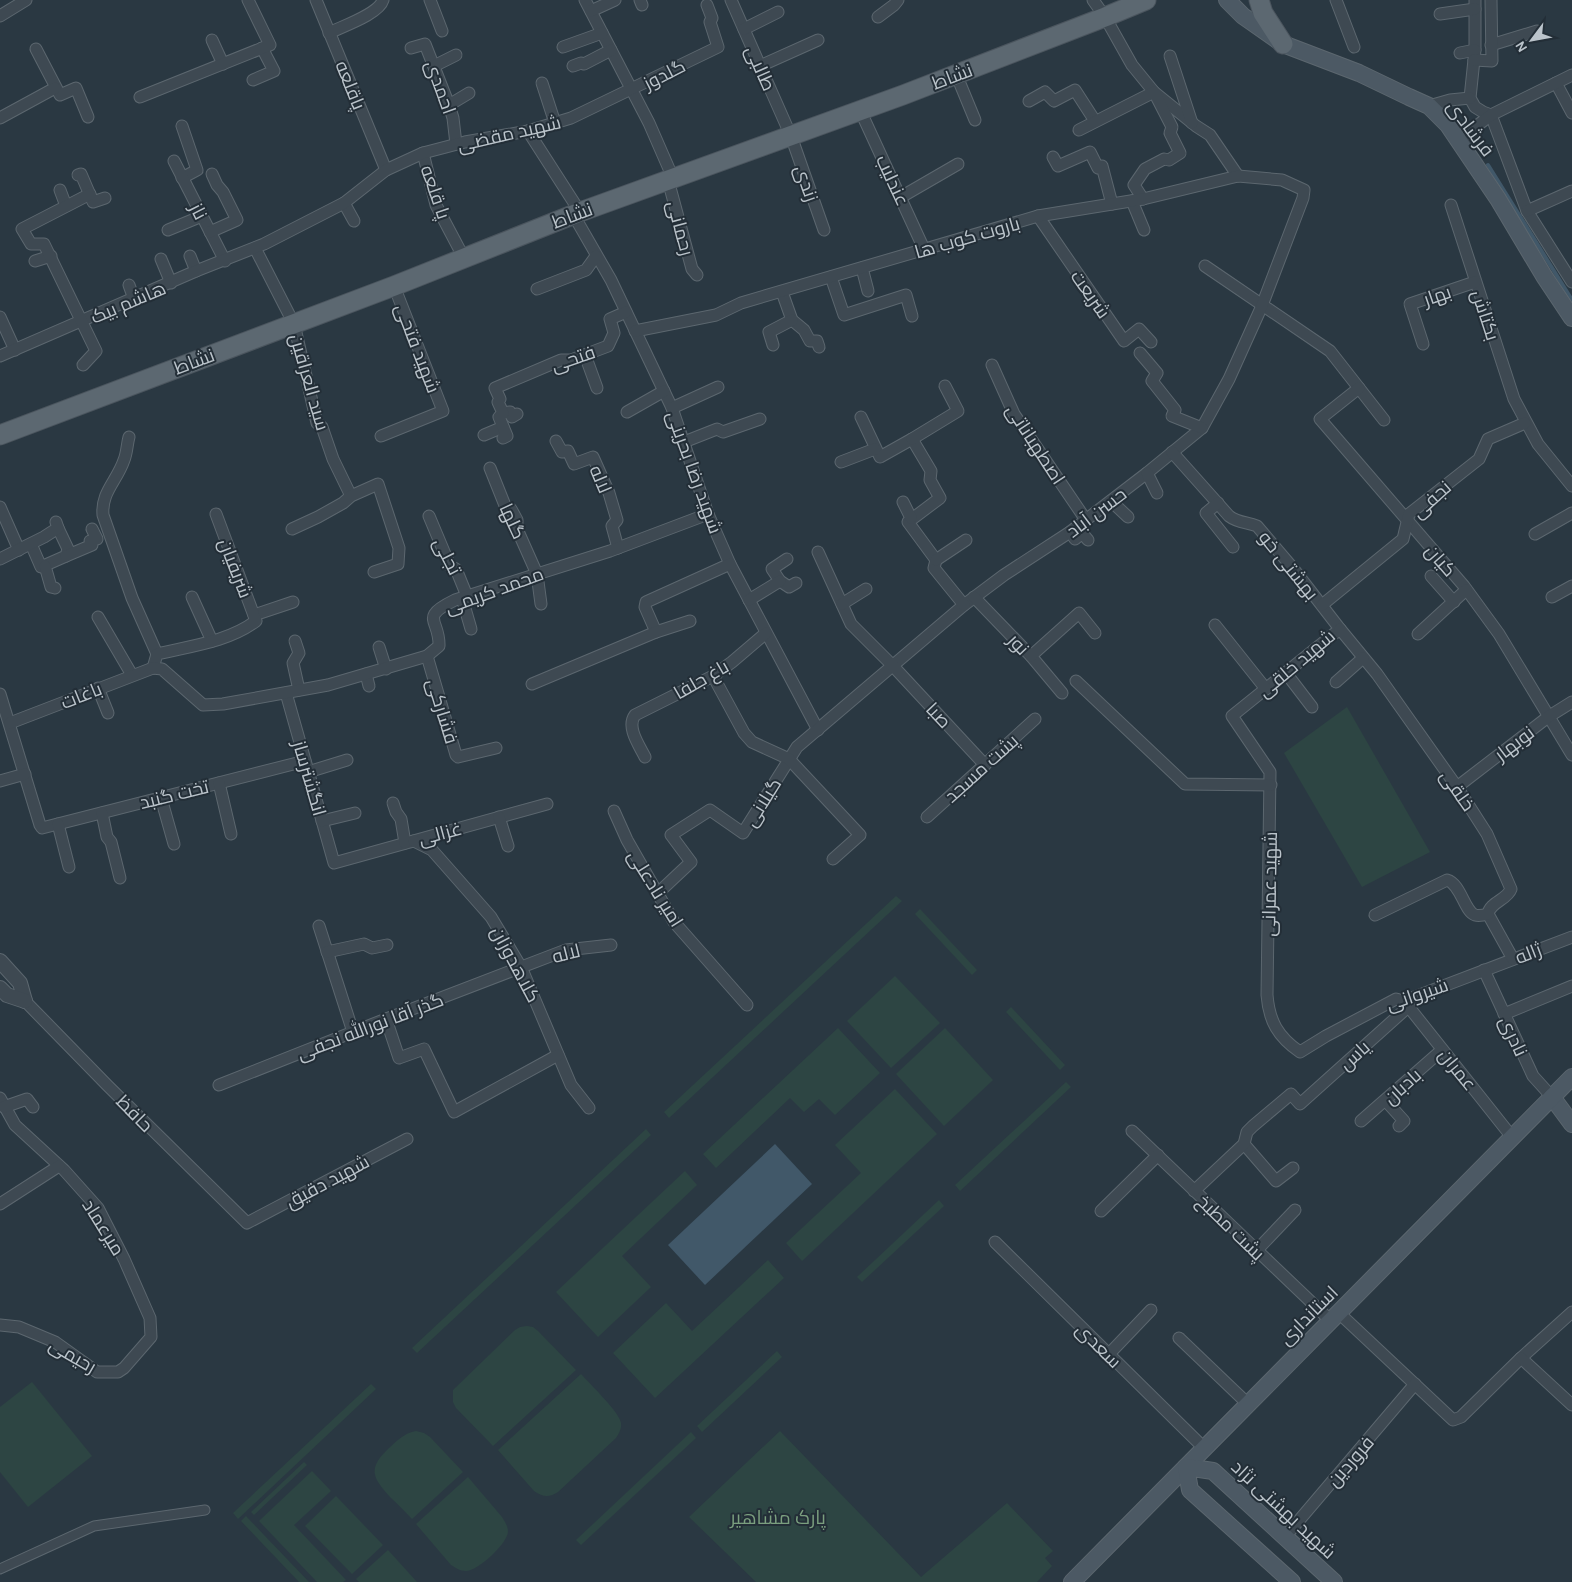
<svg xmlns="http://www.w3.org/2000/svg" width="1572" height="1582" font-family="Karla,Cairo,sans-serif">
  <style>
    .green { fill: #2d4543 }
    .water { fill: #415869 }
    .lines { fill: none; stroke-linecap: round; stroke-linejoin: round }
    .stream { stroke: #415869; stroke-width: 4 }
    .pedestrian-casing { stroke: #5c676f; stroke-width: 11 }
    .minor-casing { stroke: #5c676f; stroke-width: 13 }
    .tertiary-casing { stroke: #5c676f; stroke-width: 16 }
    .secondary-casing { stroke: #5c676f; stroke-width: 18 }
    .primary-casing { stroke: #4b555e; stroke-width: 21 }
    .pedestrian { stroke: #3e4952; stroke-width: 9 }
    .minor { stroke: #3e4952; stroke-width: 11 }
    .tertiary { stroke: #3e4952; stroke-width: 14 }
    .secondary { stroke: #4c5964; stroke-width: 16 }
    .primary { stroke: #5c6871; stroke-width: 19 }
    .labels { text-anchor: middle; stroke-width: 4; stroke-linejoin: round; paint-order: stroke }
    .street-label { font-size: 19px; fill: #bbc4cb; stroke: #232e37 }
    .park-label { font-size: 19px; fill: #7b9f7f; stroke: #232e37 }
  </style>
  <rect width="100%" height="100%" fill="#2a3842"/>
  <g class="green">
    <polygon points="1347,707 1430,852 1362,887 1284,753"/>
    <polygon points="896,896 902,901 669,1118 664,1112"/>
    <polygon points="920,909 977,970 972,975 915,914"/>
    <polygon points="895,976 940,1023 891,1068 847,1021"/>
    <polygon points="1011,1007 1065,1065 1060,1070 1006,1012"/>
    <polygon points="838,1028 880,1073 835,1115 819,1099 804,1112 790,1098 716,1168 703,1154"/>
    <polygon points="945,1028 993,1080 944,1126 896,1074"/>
    <polygon points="1066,1082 1071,1087 960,1191 955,1185"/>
    <polygon points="895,1089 937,1134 802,1261 786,1243 861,1173 835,1145"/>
    <polygon points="646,1129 651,1135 417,1353 412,1348"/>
    <polygon points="685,1171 697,1185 622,1256 651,1287 598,1337 556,1292"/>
    <polygon points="939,1200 944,1206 862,1282 857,1277"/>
    <polygon points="768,1260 784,1278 655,1398 613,1353 666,1303 692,1331"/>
    <polygon points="527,1326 533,1327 538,1331 576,1370 493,1446 456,1408 453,1402 453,1390 515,1330 520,1327"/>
    <polygon points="777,1351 782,1357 702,1432 697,1426"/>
    <path d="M581 1374C590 1384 616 1409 620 1420 623 1426 620 1432 616 1438L558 1492C549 1498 543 1497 534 1491L498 1450Z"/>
    <polygon points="32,1382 92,1456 28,1507 0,1472 0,1407"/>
    <polygon points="371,1384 376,1389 238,1519 233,1513"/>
    <path d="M416 1431 424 1433 430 1437 463 1472 412 1519C405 1512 398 1504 390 1497 373 1478 367 1469 388 1449 397 1441 404 1433 416 1431Z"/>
    <polygon points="780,1431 921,1577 1007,1503 1053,1551 1045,1558 1052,1566 1037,1582 756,1582 689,1517"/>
    <polygon points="691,1432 696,1438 581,1545 576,1540"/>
    <polygon points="304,1462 307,1465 254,1515 251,1512"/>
    <polygon points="312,1471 331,1491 294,1525 346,1580 343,1582 317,1582 259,1521"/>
    <path d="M468 1477 502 1517C505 1522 508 1526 508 1532 507 1544 478 1571 466 1571 460 1571 456 1568 451 1565L416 1524Z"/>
    <polygon points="336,1496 383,1545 352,1574 305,1526"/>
    <polygon points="246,1516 309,1582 299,1582 241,1521"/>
    <polygon points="388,1550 417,1582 359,1582 356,1579"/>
  </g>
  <polygon class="water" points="775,1144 812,1184 705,1285 668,1245"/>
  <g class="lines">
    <polyline class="stream" points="1488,165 1572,300"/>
    <g class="pedestrian-casing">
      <polyline id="pedestrian" points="0,1569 94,1526 205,1510"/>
    </g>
    <g class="minor-casing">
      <g id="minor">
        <polyline points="316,0 386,170"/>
        <polyline points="430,0 442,31"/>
        <polyline points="585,0 649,123 673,178"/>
        <polyline points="640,0 642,5"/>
        <polyline points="731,0 791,136 824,230"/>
        <polyline points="1093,0 1105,17 1132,65 1154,92 1196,126 1210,135 1238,176"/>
        <polyline points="1336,0 1354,47"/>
        <polyline points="1475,0 1475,50 1470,98 1475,107 1483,112 1491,115"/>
        <polyline points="591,11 615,0"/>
        <polyline points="1440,14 1475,9"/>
        <polyline points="0,16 26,0"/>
        <polyline points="878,17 894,5 898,0"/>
        <polyline points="744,29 778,12"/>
        <path d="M329 33C343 26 379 14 383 0"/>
        <polyline points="212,40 223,64"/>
        <polyline points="1491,45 1537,31"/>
        <polyline points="563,47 602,33"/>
        <polyline points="411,48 425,44 449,105 453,118 456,144"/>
        <polyline points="36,49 60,95 76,88 88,117"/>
        <polyline points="1460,53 1475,50"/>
        <polyline points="1170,56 1192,123"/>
        <polyline points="1474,60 1492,61 1491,0"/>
        <polyline points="434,66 456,55"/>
        <polyline points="573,66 581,63 584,64 611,50"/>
        <polyline points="760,66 818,40"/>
        <polyline points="956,74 975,120"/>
        <polyline points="253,80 274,71 262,48"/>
        <polyline points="542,83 555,123"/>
        <polyline points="1556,83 1572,113"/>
        <polyline points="140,97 270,45 248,0"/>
        <polyline points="1029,101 1045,92 1054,101 1075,90 1095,121"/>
        <polyline points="449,105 469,93"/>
        <polyline points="1429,106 1450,100 1470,98"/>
        <polyline points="860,110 924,249"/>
        <polyline points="1491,115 1527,211 1572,282"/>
        <polyline points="0,118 55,88"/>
        <polyline points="182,126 197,170 182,178"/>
        <polyline points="1079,130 1154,92 1172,127 1170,133 1180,153 1169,160 1164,159 1145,169 1134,185 1143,199"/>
        <polyline points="528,131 580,212"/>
        <polyline points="1464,148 1474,128 1491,115 1572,75"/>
        <polyline points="423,153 436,205 464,258"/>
        <polyline points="1053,157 1058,166 1090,152 1098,168 1102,166 1112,204"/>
        <polyline points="174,161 225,261"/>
        <polyline points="78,175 81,174 93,202 105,198"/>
        <polyline points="668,180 692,269 697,275"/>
        <polyline points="60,190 66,206"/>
        <polyline points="901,197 958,164"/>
        <polyline points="1132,201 1144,230"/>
        <polyline points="344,203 354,221"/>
        <polyline points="1451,205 1514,399 1538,444 1572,486"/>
        <polyline points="1527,211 1572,191"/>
        <polyline points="573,214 611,280 672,408 708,514 730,564 818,730"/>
        <polyline points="1038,216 1124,341 1139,329 1151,342"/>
        <polyline points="168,230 202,216"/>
        <polyline points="210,232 237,220 223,192 217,185 212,174"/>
        <polyline points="255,248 294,324 317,423 322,427 333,459 351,496"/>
        <polyline points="190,256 196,271"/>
        <polyline points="161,259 171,283"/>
        <polyline points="35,261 51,256"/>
        <polyline points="1205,266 1330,351 1384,420"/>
        <polyline points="862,268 868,291"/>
        <polyline points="831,277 844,315 906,295 912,316"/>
        <polyline points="129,285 134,299"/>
        <polyline points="537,289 586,270 596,256"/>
        <polyline points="782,292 792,320 804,330 810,341 817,341 819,347"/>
        <polyline points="0,317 15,350"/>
        <polyline points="635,331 716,315 741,303 1038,216 1143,199 1238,176 1282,180 1304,190 1303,198 1261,308 1229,379 1202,428 1147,473 1070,532 1004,575 964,605 797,747 743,833 710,810 671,835 691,862 658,893"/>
        <polyline points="1423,344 1410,304 1475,282"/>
        <polyline points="773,345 769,332 792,320"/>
        <polyline points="1140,353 1157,373 1152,381 1175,410 1172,416 1202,428"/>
        <polyline points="585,355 597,388"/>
        <polyline points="0,356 196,271 264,244 344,203 386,170 423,153 465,142 528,131 571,118 718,47 710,22 712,18 707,5"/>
        <polyline points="83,365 96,351 44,244 31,244 22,229 90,194"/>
        <polyline points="992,365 1014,414 1086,520"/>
        <polyline points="1359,388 1320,419 1464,586 1499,634 1572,755"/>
        <polyline points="672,408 718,387"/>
        <polyline points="627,412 664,391"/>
        <polyline points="503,413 510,412 512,417 517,414"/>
        <polyline points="861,417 880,457 912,439 931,471 930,480 940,498 908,522 936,560 934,568 964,605"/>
        <polyline points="484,435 503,427"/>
        <polyline points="381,436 443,411 394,286"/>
        <path d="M129 437C127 444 127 453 124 460 117 481 101 492 103 515L132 598 157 654"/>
        <polyline points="503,438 507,436 499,417 503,413 498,402 500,399 495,388 561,360 571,360 608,346 614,333 610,319 626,312"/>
        <polyline points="912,439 958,411 945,386"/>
        <polyline points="556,441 562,452 568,451 574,464 593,457 609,493 617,520 612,526 618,548"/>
        <polyline points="684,442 717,429 723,432 760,419"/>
        <path d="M1172 452 1229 516C1238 523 1247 522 1257 526L1292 567 1340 629 1232 716 1270 772 1267 995C1269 1021 1278 1037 1300 1052L1326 1036 1396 999 1404 1001 1572 937"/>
        <polyline points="841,462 875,449"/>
        <polyline points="490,468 506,508 511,509 517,520 517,529 537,574 541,604"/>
        <polyline points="1147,473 1157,493"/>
        <polyline points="1111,501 1128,517"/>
        <polyline points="903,502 911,518"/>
        <polyline points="1218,503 1206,513 1233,547"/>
        <polyline points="0,507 19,550"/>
        <polyline points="429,516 450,566 456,569 467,596"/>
        <polyline points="292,529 318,517 343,503 351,496 378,484 399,548 398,564 374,572"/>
        <polyline points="1070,532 1075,539 1082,533 1088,540"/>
        <polyline points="1535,534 1572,513"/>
        <polyline points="31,544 41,567 66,556 68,549 58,528"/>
        <polyline points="818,552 851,624 893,666 985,765"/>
        <polyline points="66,556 92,545 90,541 97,539 92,529"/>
        <polyline points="0,559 44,537 58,528 56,522"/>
        <polyline points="787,559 772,569 780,581 789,587 796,583"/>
        <polyline points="936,560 966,540"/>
        <polyline points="45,566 51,587 55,588"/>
        <polyline points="1431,576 1454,602"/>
        <polyline points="192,597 212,641"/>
        <polyline points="974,597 1031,656 1062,693"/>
        <polyline points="1552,597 1572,586"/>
        <polyline points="462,598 471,629"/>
        <polyline points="749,600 780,581"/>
        <polyline points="842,604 866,589"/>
        <polyline points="1322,605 1403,539 1409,514 1479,459 1488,439 1525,423"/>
        <polyline points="254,615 293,602"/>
        <polyline points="98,617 132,675"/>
        <polyline points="1215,625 1266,689"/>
        <path d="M1340 629 1377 674 1457 787 1487 834 1511 889C1507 900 1490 902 1488 914L1513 959"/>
        <polyline points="656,632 645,607 646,602 730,564"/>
        <polyline points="1418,634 1466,590"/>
        <polyline points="295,641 299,653 293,663 299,690"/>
        <polyline points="379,647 386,669"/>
        <polyline points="427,656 456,755 458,757 496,748"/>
        <polyline points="1031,656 1079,613 1095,633"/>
        <path d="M153 668 157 654C190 646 228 642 256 621L216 514"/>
        <polyline points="1286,673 1312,707"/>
        <polyline points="366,674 369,686"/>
        <polyline points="713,676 744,733 752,742 789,759 860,835 833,859"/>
        <polyline points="1076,681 1185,784 1271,785"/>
        <polyline points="1336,682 1363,658"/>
        <polyline points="532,684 656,632 690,621"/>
        <polyline points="98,688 108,713"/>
        <polyline points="286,693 334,863 547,804"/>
        <polyline points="0,694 40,825 42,828 305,761"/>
        <path d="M10 723 153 668 162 669 203 705 223 704 328 685 427 656 439 646C440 619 418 618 455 600L610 551 708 514"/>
        <path d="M645 757C639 745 626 727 635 715L713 676 732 662 766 633"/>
        <polyline points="308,772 347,760"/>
        <polyline points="0,781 25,774"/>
        <polyline points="219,783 231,834"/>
        <polyline points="1457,787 1548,717 1572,702"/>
        <polyline points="161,798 174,844"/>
        <polyline points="393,803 396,812 401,819 405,843"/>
        <polyline points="614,811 627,840 674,922 747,1005"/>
        <polyline points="102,813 107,837 111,842 120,878"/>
        <polyline points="499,817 508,846"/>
        <polyline points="927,817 1035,719"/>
        <polyline points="322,821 355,813"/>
        <polyline points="58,824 69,867"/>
        <polyline points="414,841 432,850 491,917 521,967 571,1085 589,1108"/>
        <path d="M1375 915 1447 880C1461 884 1464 911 1475 915 1479 916 1484 915 1488 914"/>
        <polyline points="319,926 353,1032"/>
        <polyline points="327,952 364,944 372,948 387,945"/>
        <polyline points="1484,970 1533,1076 1552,1097"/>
        <polyline points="25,1001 108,1086 247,1223 407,1139"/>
        <polyline points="1404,1001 1512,1137"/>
        <polyline points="1504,1014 1572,986"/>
        <polyline points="386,1019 399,1058 424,1049 454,1112 558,1055"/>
        <polyline points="219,1085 386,1019 566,950 611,945"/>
        <polyline points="0,1098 15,1125 64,1170 98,1208 124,1259 150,1318 151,1337 124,1368 118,1372 97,1372 55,1342 19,1327 0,1325"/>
        <polyline points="1386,1101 1404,1121 1399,1126"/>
        <polyline points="4,1107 27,1099 33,1107"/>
        <polyline points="1361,1121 1442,1050"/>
        <polyline points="1132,1131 1331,1321"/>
        <polyline points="1244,1144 1276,1181 1293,1168"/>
        <polyline points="1194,1191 1244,1144 1247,1132 1253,1126 1291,1094 1300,1104 1408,1007"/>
        <polyline points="0,1204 59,1166"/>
        <polyline points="1101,1211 1158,1155"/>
        <polyline points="995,1242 1204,1448"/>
        <polyline points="1256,1251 1295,1210"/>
        <polyline points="1339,1313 1453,1420 1461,1417 1521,1358 1572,1312"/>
        <polyline points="1179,1338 1248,1404"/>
        <polyline points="1109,1354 1151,1310"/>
        <polyline points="1521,1358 1572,1405"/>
        <polyline points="1284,1538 1415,1384"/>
      </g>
    </g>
    <g class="tertiary-casing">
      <g id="tertiary">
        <polyline points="0,961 20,983 25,1001"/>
        <polyline points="0,988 7,995 25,1001"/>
      </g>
    </g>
    <g class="secondary-casing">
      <g id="secondary">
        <polyline points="1227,0 1243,16 1283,44 1359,73 1409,97 1429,106 1448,125 1498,199 1544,276 1572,318"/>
        <polyline points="1552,1097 1572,1124"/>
        <polyline points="1072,1582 1572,1077"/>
        <polyline points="1292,1582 1190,1490 1186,1467 1213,1471 1334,1582"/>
      </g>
    </g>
    <g class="primary-casing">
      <g id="primary">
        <polyline points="1259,0 1263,13 1283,44"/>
        <polyline points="0,435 394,286 580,212 903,95 1105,17 1146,0"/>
      </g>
    </g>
    <use href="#pedestrian" class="pedestrian"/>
    <use href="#minor" class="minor"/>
    <use href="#tertiary" class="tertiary"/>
    <use href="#secondary" class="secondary"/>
    <use href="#primary" class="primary"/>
  </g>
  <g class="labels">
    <g class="street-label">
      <text transform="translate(761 68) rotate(66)" y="7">طالبی</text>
      <text transform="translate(664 74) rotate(-27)" y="7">گلدوز</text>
      <text transform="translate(952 76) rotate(-21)" y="7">نشاط</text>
      <text transform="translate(351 85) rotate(68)" y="7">پاقلعه</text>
      <text transform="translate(441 87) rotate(70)" y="7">احمدی</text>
      <text transform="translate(1471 128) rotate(53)" y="7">فرشادی</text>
      <text transform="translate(509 133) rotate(-13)" y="7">شهید مقضی</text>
      <text transform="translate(893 180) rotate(65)" y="7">عندلیب</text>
      <text transform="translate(807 183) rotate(71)" y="7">زندی</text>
      <text transform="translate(436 192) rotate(71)" y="7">پا قلعه</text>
      <text transform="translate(199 211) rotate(63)" y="7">ناز</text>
      <text transform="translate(572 215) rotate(-21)" y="7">نشاط</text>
      <text transform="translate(681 228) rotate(75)" y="7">رحمانی</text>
      <text transform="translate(967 237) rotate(-16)" y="7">باروت کوب ها</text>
      <text transform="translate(1091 294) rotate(55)" y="7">شریعت</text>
      <text transform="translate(1437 295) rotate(-19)" y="7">بهار</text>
      <text transform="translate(128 302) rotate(-23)" y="7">هاشم بیک</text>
      <text transform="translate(1486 315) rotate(72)" y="7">بکتاش</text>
      <text transform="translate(418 348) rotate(69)" y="7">شهید فتحی</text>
      <text transform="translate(573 358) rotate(-19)" y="7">فتحی</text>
      <text transform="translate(194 361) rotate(-21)" y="7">نشاط</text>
      <text transform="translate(310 382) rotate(74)" y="7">سید العراقین</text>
      <text transform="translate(1036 444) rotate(57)" y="7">اصطهباناتی</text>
      <text transform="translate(695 472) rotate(70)" y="7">شهید رضا بحرینی</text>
      <text transform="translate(601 479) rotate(67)" y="7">لاله</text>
      <text transform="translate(1431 499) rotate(-42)" y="7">نجفی</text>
      <text transform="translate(1096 512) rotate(-37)" y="7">حسن آباد</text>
      <text transform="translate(513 521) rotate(65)" y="7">گلها</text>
      <text transform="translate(448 556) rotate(63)" y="7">تجلی</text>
      <text transform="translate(1441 560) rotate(49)" y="7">کیان</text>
      <text transform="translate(1289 565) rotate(51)" y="7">بهشتی خو</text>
      <text transform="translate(236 568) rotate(69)" y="7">شریفیان</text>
      <text transform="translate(494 590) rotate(-20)" y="7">محمد کریمی</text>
      <text transform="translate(1019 644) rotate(47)" y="7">نور</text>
      <text transform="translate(1296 663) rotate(-40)" y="7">شهید خلقی</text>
      <text transform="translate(701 679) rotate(-30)" y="7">باغ جلفا</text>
      <text transform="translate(81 695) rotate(-22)" y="7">باغات</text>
      <text transform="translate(443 711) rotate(73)" y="7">فشارکی</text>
      <text transform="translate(939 715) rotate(47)" y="7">صبا</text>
      <text transform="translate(1514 743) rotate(-37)" y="7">نوبهار</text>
      <text transform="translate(981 768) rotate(-42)" y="7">پشت مسجد</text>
      <text transform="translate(310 778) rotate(74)" y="7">انگشترساز</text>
      <text transform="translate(1458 790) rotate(55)" y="7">خلقی</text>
      <text transform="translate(174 794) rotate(-14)" y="7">تخت گنبد</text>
      <text transform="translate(762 802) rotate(-58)" y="7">گیلانی</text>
      <text transform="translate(440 833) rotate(-15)" y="7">غزالی</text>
      <text transform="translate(1269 884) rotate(-89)" y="7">شهید عمرانی</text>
      <text transform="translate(656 888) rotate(58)" y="7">امیر نادعلی</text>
      <text transform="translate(566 953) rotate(-14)" y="7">لاله</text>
      <text transform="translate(1528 953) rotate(-21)" y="7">ژاله</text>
      <text transform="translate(516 964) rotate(62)" y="7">کلاهدوزان</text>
      <text transform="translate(1417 994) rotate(-19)" y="7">شیروانی</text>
      <text transform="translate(370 1026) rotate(-21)" y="7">گذر آقا نورالله نجفی</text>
      <text transform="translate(1514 1036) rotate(65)" y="7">نادری</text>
      <text transform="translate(1354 1055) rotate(-42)" y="7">یاس</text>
      <text transform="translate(1458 1069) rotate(51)" y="7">عمران</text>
      <text transform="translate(1402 1086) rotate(-42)" y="7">بادبان</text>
      <text transform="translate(135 1113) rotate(45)" y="7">حافظ</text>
      <text transform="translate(327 1181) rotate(-28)" y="7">شهید دقیق</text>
      <text transform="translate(104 1227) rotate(58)" y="7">میرعماد</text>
      <text transform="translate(1231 1227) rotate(44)" y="7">پشت مطبخ</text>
      <text transform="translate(1308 1315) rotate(-45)" y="7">استانداری</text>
      <text transform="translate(1099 1345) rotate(45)" y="7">سعدی</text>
      <text transform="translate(73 1355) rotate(30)" y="7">رحیمی</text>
      <text transform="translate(1350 1461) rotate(-49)" y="7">فروردین</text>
      <text transform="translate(1284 1509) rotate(43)" y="7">شهید بهشتی نژاد</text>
    </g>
    <g class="park-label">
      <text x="778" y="1524">پارک مشاهیر</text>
    </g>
  </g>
  <g transform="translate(1532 40) rotate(238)" stroke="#232e37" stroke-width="4" paint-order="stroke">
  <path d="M0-4L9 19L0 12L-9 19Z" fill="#bbc4cb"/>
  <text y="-8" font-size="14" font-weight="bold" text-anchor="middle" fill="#bbc4cb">N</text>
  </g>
</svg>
